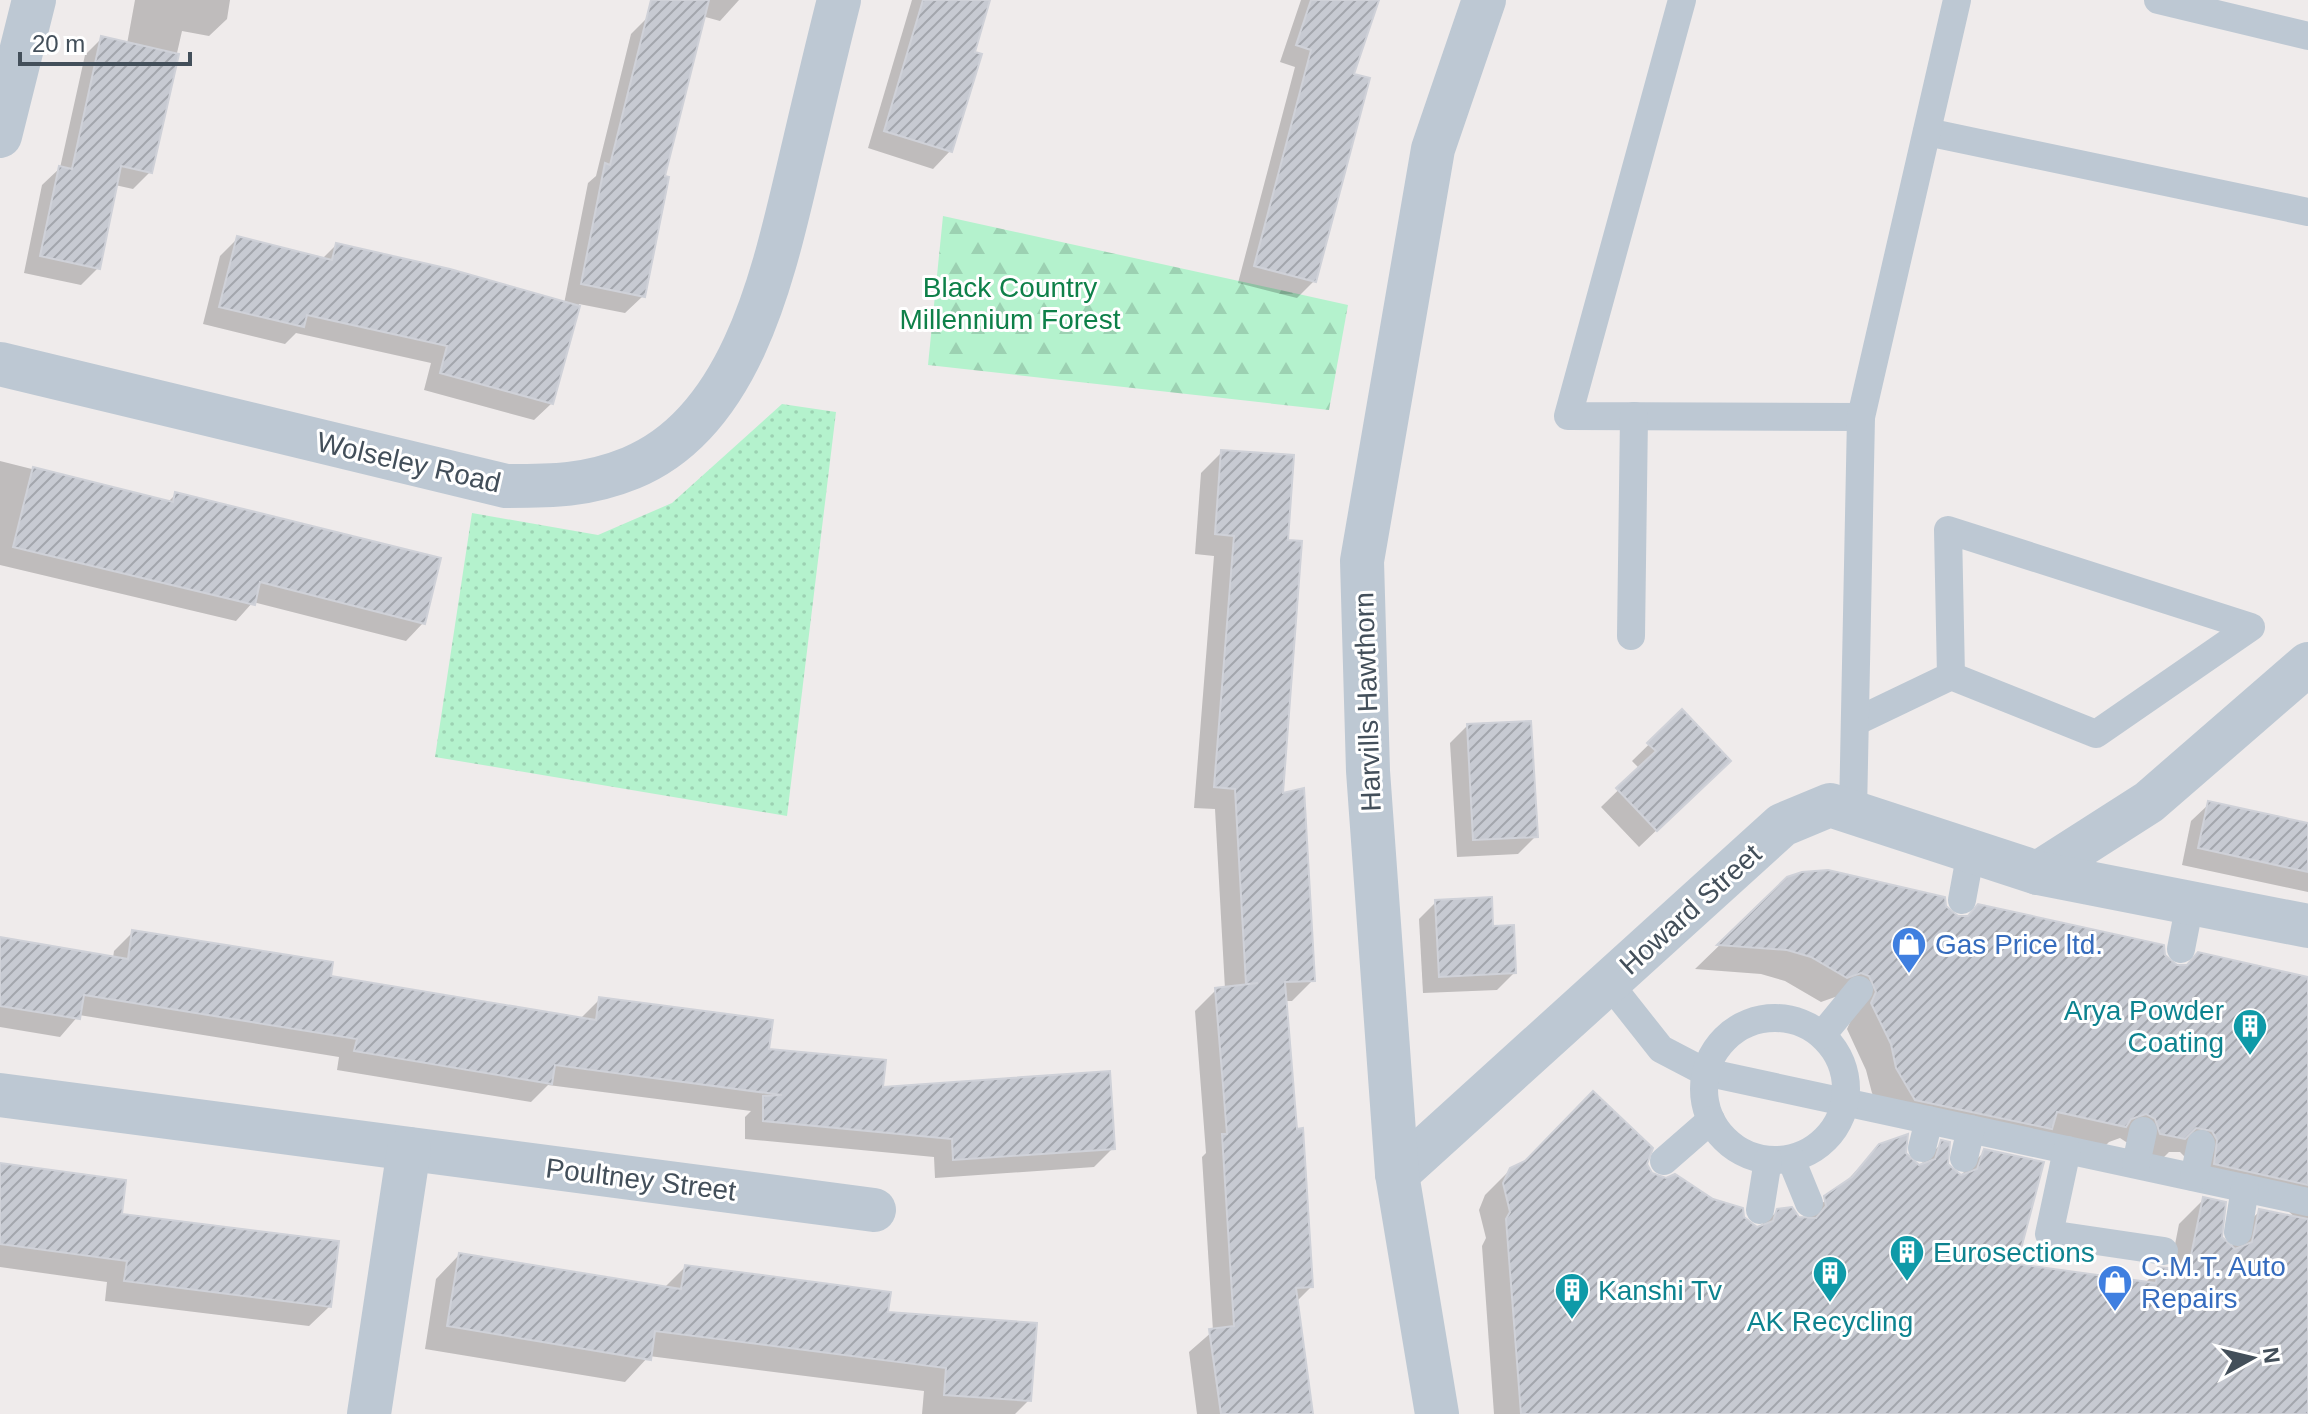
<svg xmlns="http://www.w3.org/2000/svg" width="2308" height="1414" font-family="Helvetica,sans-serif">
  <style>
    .grass { fill: url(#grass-dots) }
    .forest { fill: url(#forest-firs) }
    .shadow { fill: #0003 }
    .building { fill: url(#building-hatch); stroke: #cfd1d8; stroke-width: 2 }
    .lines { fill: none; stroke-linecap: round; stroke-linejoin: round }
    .service { stroke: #bdc8d3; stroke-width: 28 }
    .minor { stroke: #bdc8d3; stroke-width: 44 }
    .tertiary { stroke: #bdc8d3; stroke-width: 44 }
    .labels { text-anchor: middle; stroke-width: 6; stroke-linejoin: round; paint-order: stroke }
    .park-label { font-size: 28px; fill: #0e8049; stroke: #fff }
    .street-label { font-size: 28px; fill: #434f5a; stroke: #fff }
    .shop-label { font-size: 28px; fill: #366cbe; stroke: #fff; text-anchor: start }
    .culture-label { font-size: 28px; fill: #0d838f; stroke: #fff; text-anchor: start }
  </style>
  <defs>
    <pattern id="grass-dots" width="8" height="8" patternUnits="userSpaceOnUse" patternTransform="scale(2)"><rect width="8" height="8" fill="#b4f2cd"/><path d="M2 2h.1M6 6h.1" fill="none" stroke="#9cd1b2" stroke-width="1.8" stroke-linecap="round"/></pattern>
    <pattern id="forest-firs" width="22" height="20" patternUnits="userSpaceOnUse" patternTransform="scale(2)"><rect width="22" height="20" fill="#b4f2cd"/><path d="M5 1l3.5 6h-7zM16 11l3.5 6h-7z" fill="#9cd1b2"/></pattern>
    <pattern id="building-hatch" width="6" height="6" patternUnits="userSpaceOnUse" patternTransform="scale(2)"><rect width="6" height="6" fill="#c7cad2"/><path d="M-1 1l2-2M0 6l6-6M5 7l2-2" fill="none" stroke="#a3a6ad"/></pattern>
  </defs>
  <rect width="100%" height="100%" fill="#efebeb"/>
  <polygon class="grass" points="782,404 836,412 787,816 435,757 472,513 598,535 672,503"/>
  <polygon class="forest" points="943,216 1348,305 1329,410 928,365"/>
  <g class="shadow">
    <polygon points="135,0 230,0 227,19 209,36 182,31 150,172 133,189 115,185 98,268 81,285 24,273 42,185 60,168 85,55 102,38 127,44"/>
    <polygon points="663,0 739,0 720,21 662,5"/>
    <polygon points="912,0 987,0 950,151 933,169 868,148"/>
    <polygon points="1301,0 1377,0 1352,75 1314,281 1297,298 1238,283 1295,67 1280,62"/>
    <polygon points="648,17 663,177 643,296 625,313 579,304 552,403 534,420 424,390 431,363 296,333 285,344 203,324 220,256 238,238 322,259 336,245 564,304 588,183 596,176 631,34"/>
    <polygon points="1222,452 1286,542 1281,795 1313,980 1292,1001 1285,1001 1311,1287 1296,1302 1311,1414 1197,1414 1189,1352 1213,1331 1202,1157 1206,1153 1195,1011 1216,990 1225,989 1215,809 1194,808 1214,556 1195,554 1201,473"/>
    <polygon points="0,461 167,503 176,494 423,623 406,641 253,602 236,621 0,565"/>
    <polygon points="1682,712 1711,778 1639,847 1601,807 1640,769 1632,761"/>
    <polygon points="1467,726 1536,836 1518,854 1457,857 1450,743"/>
    <polygon points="2209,804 2308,825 2308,892 2182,865 2191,821"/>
    <polygon points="1788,879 1944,907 1958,919 2163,956 2176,968 2308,978 2308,1414 1494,1414 1482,1246 1486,1238 1479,1210 1485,1195 1511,1169 1645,1164 1650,1174 1743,1218 1756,1229 1778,1211 1804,1219 1842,1186 1880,1145 1904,1154 1918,1167 1942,1143 1946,1164 1960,1176 1984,1152 2015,1266 2145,1283 2159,1269 2170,1270 2179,1224 2204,1199 2220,1238 2232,1248 2234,1236 2260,1211 2297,1219 2287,1210 2193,1165 2180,1152 2169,1152 2158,1163 2120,1138 2109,1142 2100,1151 1890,1124 1872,1093 1866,1070 1847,1029 1852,1018 1844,1001 1835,997 1821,1002 1785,981 1761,974 1695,969"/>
    <polygon points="1436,902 1491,928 1514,973 1497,990 1423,993 1419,919"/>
    <polygon points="133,932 329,978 580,1019 599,1000 881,1090 1113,1148 1094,1167 935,1178 934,1157 745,1139 745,1117 751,1111 548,1085 531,1102 337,1070 339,1057 79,1015 60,1037 0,1027 0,939 113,958 114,951"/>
    <polygon points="0,1165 120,1215 330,1306 309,1326 105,1301 107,1282 0,1267"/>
    <polygon points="459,1255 664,1288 685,1267 886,1314 1029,1400 1015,1414 922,1414 924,1391 649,1356 625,1382 425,1349 436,1279"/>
  </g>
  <g class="building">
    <polygon points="651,0 709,0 665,176 669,177 645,297 581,284 605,163 610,165"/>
    <polygon points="923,0 990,0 975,52 982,54 952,152 884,131"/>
    <polygon points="1311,0 1379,0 1354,74 1370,78 1316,282 1254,266 1311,50 1296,45"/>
    <polygon points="101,36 179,54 152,173 121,166 100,269 40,256 59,166 72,169"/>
    <polygon points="237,236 332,260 336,243 450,269 580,306 553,404 440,373 447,346 307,315 304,327 219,307"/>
    <polygon points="1221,450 1294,455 1288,540 1302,541 1283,793 1304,788 1315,981 1285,982 1297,1129 1303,1128 1313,1287 1296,1288 1313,1414 1221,1414 1209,1329 1234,1326 1222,1134 1227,1134 1215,988 1258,983 1246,984 1235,789 1214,787 1234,536 1215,534"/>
    <polygon points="33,467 173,502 175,492 441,558 425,624 260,582 255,605 13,547"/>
    <polygon points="1682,709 1731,761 1657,831 1616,788 1656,751 1647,743"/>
    <polygon points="1531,721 1538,837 1473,840 1467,724"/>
    <polygon points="2208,801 2308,823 2308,872 2198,848"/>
    <polygon points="1828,870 1945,897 1946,906 1958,916 1968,916 1978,904 2164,945 2165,955 2177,965 2187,965 2198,952 2308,977 2308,1185 2214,1164 2217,1140 2212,1131 2196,1128 2185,1139 2160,1134 2155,1119 2146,1114 2131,1119 2126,1127 2057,1112 2052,1129 1915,1100 1896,1068 1891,1044 1871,1003 1876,992 1869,976 1861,973 1847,978 1811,957 1787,950 1717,945 1787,877 1802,872"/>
    <polygon points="1492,897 1493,926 1514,925 1516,973 1439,977 1435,900"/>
    <polygon points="132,930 333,962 331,976 596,1020 599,997 773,1020 769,1049 886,1060 883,1087 1110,1071 1115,1149 953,1160 952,1139 763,1121 763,1096 782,1095 555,1065 552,1084 354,1051 357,1039 84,995 80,1019 0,1006 0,937 128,959"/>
    <polygon points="1593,1091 1653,1148 1647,1164 1652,1173 1666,1178 1675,1174 1713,1199 1743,1208 1744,1217 1757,1227 1773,1221 1777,1209 1792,1207 1799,1217 1816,1218 1826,1206 1824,1196 1852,1177 1879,1144 1908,1134 1906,1153 1919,1165 1935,1159 1941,1140 1950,1142 1948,1164 1961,1175 1977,1169 1984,1149 2044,1162 2017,1264 2156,1283 2158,1267 2188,1270 2203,1197 2226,1202 2222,1237 2235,1249 2252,1242 2259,1209 2308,1219 2308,1414 1521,1414 1506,1219 1510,1212 1503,1183 1510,1168 1525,1161"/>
    <polygon points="0,1163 126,1180 122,1214 339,1241 331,1307 124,1281 127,1261 0,1244"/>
    <polygon points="459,1253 681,1289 685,1265 891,1292 888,1312 1037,1323 1031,1401 944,1395 946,1368 655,1331 651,1360 447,1326"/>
  </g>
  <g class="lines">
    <g class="service">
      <polyline points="1682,0 1568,416 1861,417"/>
      <polyline points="2158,0 2308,36"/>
      <polyline points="1927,132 2308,212"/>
      <polyline points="1631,636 1634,416"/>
      <polyline points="1855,722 1951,676 2096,734 2251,627 1948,530 1951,676"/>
      <polyline points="1853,812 1861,417 1957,0"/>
      <polyline points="1962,900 1971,851"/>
      <polyline points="2181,949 2190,903"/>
      <polyline points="1608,982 1661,1049 1705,1072 2308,1202"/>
      <circle cx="1775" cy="1089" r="71"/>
      <polyline points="1822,1035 1859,990"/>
      <polyline points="1922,1148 1929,1120"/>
      <polyline points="2067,1150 2049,1234 2164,1251"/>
      <polyline points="1964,1158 1971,1129"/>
      <polyline points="1791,1159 1809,1203"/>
      <polyline points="1664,1161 1711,1120"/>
      <polyline points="2136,1164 2143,1131"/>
      <polyline points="2194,1177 2201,1144"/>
      <polyline points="1760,1210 1768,1160"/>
      <polyline points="2238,1232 2245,1188"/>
    </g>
    <g class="minor">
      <polyline points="0,136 34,0"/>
      <path d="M0 364 506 486C552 486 587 486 631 468 743 422 774 271 799 166 812 111 825 55 839 0"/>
      <polyline points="2038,873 2149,802 2308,664"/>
      <polyline points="0,1095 874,1210"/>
      <polyline points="1397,1174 1782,825 1830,805 2038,873 2308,926"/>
      <polyline points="369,1414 409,1149"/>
    </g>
    <polyline class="tertiary" points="1437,1414 1397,1174 1368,771 1362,561 1433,149 1484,0"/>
  </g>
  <defs>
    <g id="shop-pin" transform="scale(1.8)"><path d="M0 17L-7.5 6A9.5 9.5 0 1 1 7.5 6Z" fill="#3f7fe0" stroke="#fff"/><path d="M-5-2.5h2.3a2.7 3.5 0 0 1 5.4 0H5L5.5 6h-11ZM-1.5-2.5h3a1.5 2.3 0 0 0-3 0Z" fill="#fff"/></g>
    <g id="building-pin" transform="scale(1.8)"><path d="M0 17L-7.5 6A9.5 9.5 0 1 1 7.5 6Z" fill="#0f9aa8" stroke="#fff"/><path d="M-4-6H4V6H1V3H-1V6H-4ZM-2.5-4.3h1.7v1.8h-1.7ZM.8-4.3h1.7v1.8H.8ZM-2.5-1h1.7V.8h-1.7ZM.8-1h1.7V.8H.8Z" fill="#fff"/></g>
  </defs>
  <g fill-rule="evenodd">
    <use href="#shop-pin" x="1909" y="944"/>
    <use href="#building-pin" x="2250" y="1026"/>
    <use href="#building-pin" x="1907" y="1252"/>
    <use href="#building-pin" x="1830" y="1273"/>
    <use href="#shop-pin" x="2115" y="1282"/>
    <use href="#building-pin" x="1572" y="1290"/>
  </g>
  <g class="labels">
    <g class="park-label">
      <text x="1010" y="297">Black Country<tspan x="1010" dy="32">Millennium Forest</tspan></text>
    </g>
    <g class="street-label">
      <text transform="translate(409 462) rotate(13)" y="10">Wolseley Road</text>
      <text transform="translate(1367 702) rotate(-92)" y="10">Harvills Hawthorn</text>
      <text transform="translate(1690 909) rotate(-42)" y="10">Howard Street</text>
      <text transform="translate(641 1179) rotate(7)" y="10">Poultney Street</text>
    </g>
    <g class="shop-label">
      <text x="1935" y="954">Gas Price ltd.</text>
      <text x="2141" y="1276">C.M.T. Auto<tspan x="2141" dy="32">Repairs</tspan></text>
    </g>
    <g class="culture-label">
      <text x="2224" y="1020" text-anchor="end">Arya Powder<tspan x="2224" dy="32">Coating</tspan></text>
      <text x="1933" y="1262">Eurosections</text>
      <text x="1598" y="1300">Kanshi Tv</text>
      <text x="1830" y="1331" text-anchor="middle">AK Recycling</text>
    </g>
  </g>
  <g transform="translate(2252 1358) rotate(82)" stroke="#ffffff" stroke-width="6" paint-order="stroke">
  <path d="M0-6L14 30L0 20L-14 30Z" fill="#434f5a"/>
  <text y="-12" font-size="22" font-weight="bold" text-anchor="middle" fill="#434f5a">N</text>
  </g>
  <path d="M20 52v12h170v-12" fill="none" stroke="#434f5a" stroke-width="4"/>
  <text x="32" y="52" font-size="24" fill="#434f5a" stroke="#ffffff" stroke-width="6" paint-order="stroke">20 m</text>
</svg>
